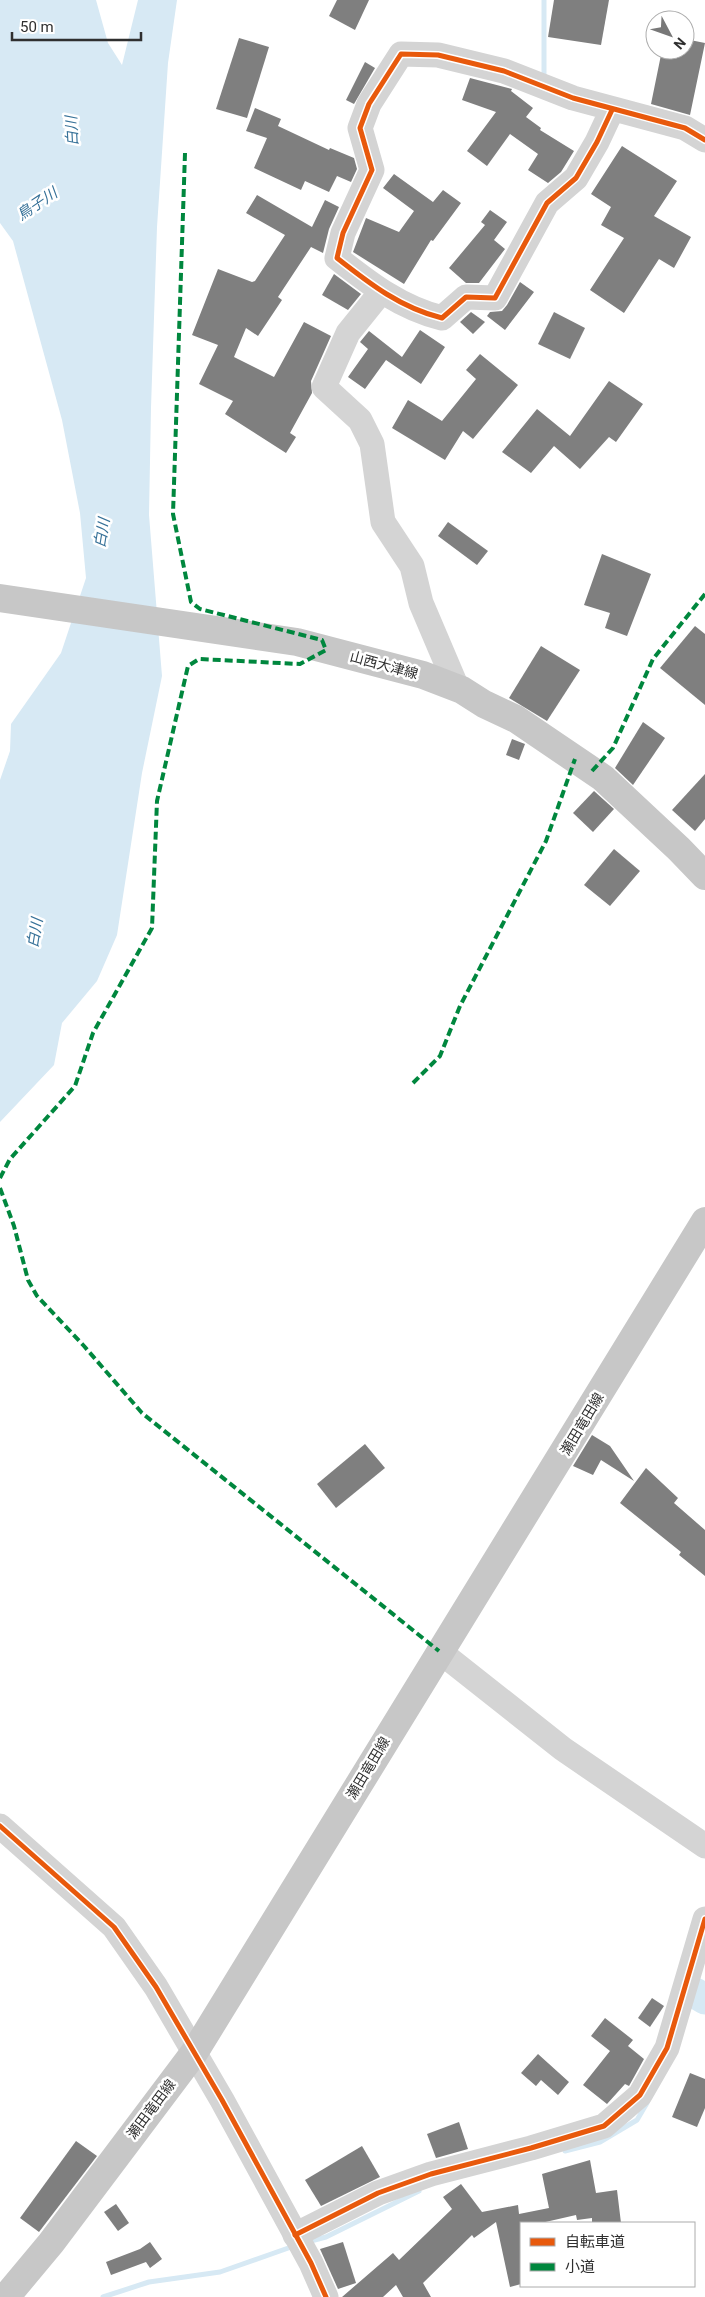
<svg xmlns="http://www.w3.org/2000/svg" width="705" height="2297" font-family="Roboto,'Noto Sans JP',sans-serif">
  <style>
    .water { fill: #d7e9f4 }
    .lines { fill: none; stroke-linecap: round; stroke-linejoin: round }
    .stream { stroke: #d7e9f4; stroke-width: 5 }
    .river { stroke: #d7e9f4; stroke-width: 31 }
    .building { fill: #7f7f7f }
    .minor { stroke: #d4d4d4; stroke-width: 25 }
    .major { stroke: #c7c7c7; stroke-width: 28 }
    .quiet { stroke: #00873e; stroke-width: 4; stroke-dasharray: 8 4; stroke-linecap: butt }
    .cycleway-casing { stroke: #fff; stroke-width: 8 }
    .cycleway { stroke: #e8590c; stroke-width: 5 }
    .labels { text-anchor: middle; stroke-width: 5; stroke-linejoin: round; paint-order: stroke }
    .street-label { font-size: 14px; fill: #2f2f2f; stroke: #fff }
    .water-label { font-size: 15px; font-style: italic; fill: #367198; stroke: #fff }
  </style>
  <rect width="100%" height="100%" fill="#fff"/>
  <polygon class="water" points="0,0 96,0 108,43 122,65 138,0 177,0 168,63 157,227 151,408 149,515 162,676 142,773 117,935 97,981 62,1023 54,1065 0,1122 0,780 10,751 11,724 61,653 86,578 80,513 62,420 13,241 0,223"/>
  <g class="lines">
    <g class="stream">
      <polyline points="544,76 544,0"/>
      <polyline points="565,2151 600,2142 637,2120 647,2103"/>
      <polyline points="307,2242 326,2237 419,2191"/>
      <polyline points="103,2297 149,2282 220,2272 294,2246"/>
    </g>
    <polyline class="river" points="695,1993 705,1999"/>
  </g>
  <g class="building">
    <polygon points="337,0 369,0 355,30 329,16"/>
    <polygon points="554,0 609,0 601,45 548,37"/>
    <polygon points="239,38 269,47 247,118 216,109"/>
    <polygon points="685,39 705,43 690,115 651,104 662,50 685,50"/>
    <polygon points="365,62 375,68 354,104 346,100"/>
    <polygon points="470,78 512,89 511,91 533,108 526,117 541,128 540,130 574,151 561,172 548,183 528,170 538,154 510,134 487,166 467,151 496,112 462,100"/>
    <polygon points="255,108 281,119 278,126 329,150 330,148 354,158 357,169 351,182 337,176 329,192 305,181 301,190 254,168 267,138 246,131"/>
    <polygon points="622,146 677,181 654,216 691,237 674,268 659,259 624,313 590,290 624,238 601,225 611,207 591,194"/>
    <polygon points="394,174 433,202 443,190 461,203 433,241 431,240 404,284 353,252 366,218 399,232 414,211 383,188"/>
    <polygon points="257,195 312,227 325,200 339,207 329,229 323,253 311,247 278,297 282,300 258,336 246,328 234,357 274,377 304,322 331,336 311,381 312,393 290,433 296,437 286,453 225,414 233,401 199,384 218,345 192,335 218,269 252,282 255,281 285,235 246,213"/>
    <polygon points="490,210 507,222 494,240 505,249 479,283 466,283 449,268 485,225 481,222"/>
    <polygon points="334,274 361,294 348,310 322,295"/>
    <polygon points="520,282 534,292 505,330 487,316 490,312 502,311 507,305"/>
    <polygon points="471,312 485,322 473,334 460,322"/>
    <polygon points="554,312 585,328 570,359 538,344"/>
    <polygon points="420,330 445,347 421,384 386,360 365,389 348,377 368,349 360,342 369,331 402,357"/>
    <polygon points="480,354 518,385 473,439 463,431 445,460 392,428 408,400 442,421 476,379 466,370"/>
    <polygon points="609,381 643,404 616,442 609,437 580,469 554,446 531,473 502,452 537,409 570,436"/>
    <polygon points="448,522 488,551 477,565 438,536"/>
    <polygon points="602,554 651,574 627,636 605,628 610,613 584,605"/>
    <polygon points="695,626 705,634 705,705 660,668"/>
    <polygon points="541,646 580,670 547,721 509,698"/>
    <polygon points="643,722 665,738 633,785 615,768"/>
    <polygon points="512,739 525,744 519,760 506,755"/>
    <polygon points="705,774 705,819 695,831 672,810"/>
    <polygon points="594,791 614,809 593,832 573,813"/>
    <polygon points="614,849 640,871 610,906 584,885"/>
    <polygon points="592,1435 610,1446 634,1481 601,1460 593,1475 573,1466"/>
    <polygon points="365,1444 385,1468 336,1508 317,1484"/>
    <polygon points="646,1468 678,1498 674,1503 705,1530 705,1576 679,1555 681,1552 620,1503"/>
    <polygon points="652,1998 664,2006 650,2027 638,2018"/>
    <polygon points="605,2018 633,2040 628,2046 644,2059 629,2086 625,2084 607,2104 583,2085 610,2051 591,2036"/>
    <polygon points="538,2054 569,2082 558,2095 541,2080 536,2086 521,2073"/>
    <polygon points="690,2073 705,2079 705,2108 697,2127 672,2117"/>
    <polygon points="459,2122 468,2149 436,2158 427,2134"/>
    <polygon points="76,2141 97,2156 39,2232 20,2218"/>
    <polygon points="362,2146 380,2177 321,2206 305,2180"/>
    <polygon points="590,2160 596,2193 617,2190 621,2223 592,2223 592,2218 577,2220 576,2215 541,2223 521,2223 521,2284 510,2287 496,2222 474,2238 472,2235 423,2283 431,2297 403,2297 396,2285 383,2297 342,2297 393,2253 399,2260 452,2209 443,2197 461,2184 482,2212 518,2205 519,2214 549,2208 542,2174"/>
    <polygon points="116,2204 129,2223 118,2231 104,2212"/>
    <polygon points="150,2242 162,2259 150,2268 146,2262 111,2275 106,2262 140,2249"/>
    <polygon points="343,2242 356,2283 338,2289 320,2249"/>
  </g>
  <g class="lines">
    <g class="minor">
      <path d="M612 110 597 142 576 178 547 203 495 298 466 297 442 318C401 308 370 284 337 258L343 233 372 170 360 128 369 104 401 54 438 55 504 71 573 98 685 128 705 140"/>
      <polyline points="381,292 348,333 324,387 360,420 372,444 383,522 412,566 421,603 455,683 462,690"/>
      <polyline points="439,1651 563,1749 705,1846"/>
      <polyline points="0,1826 114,1927 156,1987 222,2100 311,2263 326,2297"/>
      <polyline points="295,2235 378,2193 431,2174 531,2148 604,2126 640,2095 667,2048 705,1919"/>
    </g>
    <g class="major">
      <polyline points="0,598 297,642 423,675 462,690 484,704 516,719 603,778 679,849 705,876"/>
      <polyline points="6,2297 51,2243 194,2053 705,1221"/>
    </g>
    <g class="quiet">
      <polyline points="592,771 613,748 653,659 705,594"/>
      <polyline points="413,1083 440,1056 460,1006 546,841 575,759"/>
      <polyline points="0,1178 10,1159 75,1086 93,1033 152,928 157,801 188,666 199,659 300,664 326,650 322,640 200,609 191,602 173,514 185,153"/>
      <polyline points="0,1188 14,1226 28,1280 37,1296 84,1346 142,1413 439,1651"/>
    </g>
    <g class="cycleway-casing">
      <g id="cycleway">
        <path d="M612 110 597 142 576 178 547 203 495 298 466 297 442 318C401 308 370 284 337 258L343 233 372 170 360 128 369 104 401 54 438 55 504 71 573 98 685 128 705 140"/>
        <polyline points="0,1826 114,1927 156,1987 222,2100 311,2263 326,2297"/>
        <polyline points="295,2235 378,2193 431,2174 531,2148 604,2126 640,2095 667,2048 705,1919"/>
      </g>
    </g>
    <use href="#cycleway" class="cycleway"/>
  </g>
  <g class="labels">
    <g class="street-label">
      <text transform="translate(384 665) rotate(15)" y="5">山西大津線</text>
      <text transform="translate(582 1424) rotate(-59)" y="5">瀬田竜田線</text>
      <text transform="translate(368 1768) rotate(-59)" y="5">瀬田竜田線</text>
      <text transform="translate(151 2109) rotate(-53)" y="5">瀬田竜田線</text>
    </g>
    <g class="water-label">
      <text transform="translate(72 131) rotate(-93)" y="5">白川</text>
      <text transform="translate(37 204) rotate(-34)" y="5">鳥子川</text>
      <text transform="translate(102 533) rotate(-81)" y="5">白川</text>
      <text transform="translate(35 933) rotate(-81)" y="5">白川</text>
    </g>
  </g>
  <rect x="520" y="2222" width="175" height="65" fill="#ffffff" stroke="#acacac"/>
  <rect x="530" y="2238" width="25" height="8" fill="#e8590c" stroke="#acacac"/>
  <text x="565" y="2247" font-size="15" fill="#2f2f2f">自転車道</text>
  <rect x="530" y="2263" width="25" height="8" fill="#00873e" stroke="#acacac"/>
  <text x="565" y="2272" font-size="15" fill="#2f2f2f">小道</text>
  <g transform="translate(670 35) rotate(131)"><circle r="24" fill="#ffffff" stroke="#acacac"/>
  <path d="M0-4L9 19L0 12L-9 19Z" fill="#787878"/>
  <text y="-8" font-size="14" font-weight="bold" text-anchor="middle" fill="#2f2f2f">N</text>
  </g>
  <path d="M12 32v8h129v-8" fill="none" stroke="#2f2f2f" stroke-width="2.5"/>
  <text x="20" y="32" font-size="15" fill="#2f2f2f" stroke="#ffffff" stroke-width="4" paint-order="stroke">50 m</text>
</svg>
